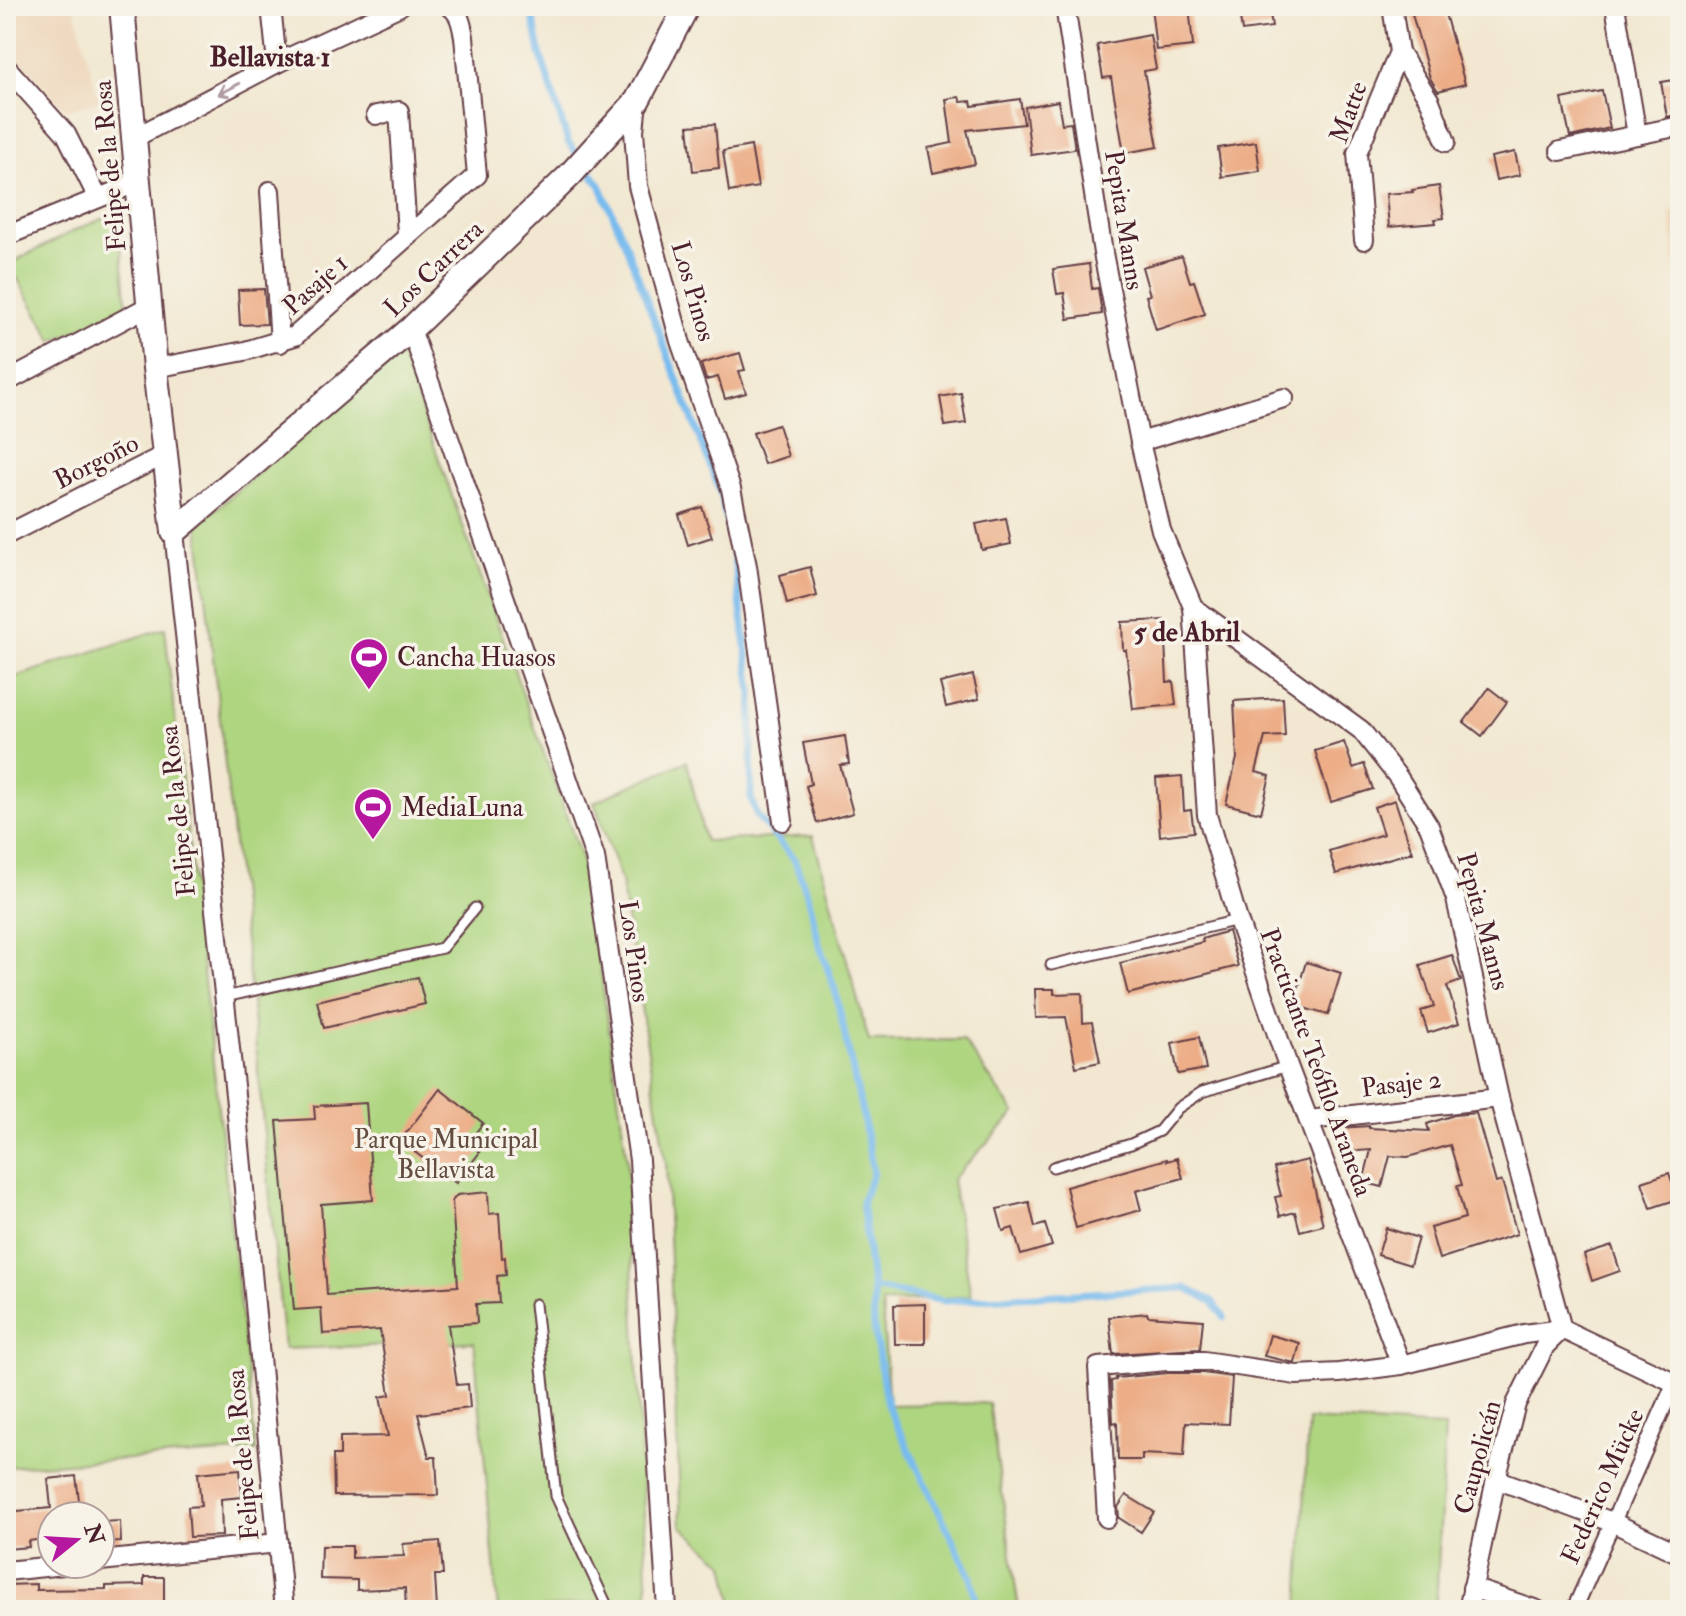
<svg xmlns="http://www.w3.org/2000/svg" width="1686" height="1616" font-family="'IM FELL Double Pica',serif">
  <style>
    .built { fill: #eed7bb }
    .green { fill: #aed580; stroke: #7c7a56; stroke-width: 2 }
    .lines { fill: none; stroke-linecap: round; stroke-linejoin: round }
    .stream { stroke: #78bbee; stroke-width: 7 }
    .building { fill: #ecad87 }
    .service-casing { stroke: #633d44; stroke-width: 13 }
    .pedestrian-casing { stroke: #633d44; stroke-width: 18 }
    .minor-casing { stroke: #633d44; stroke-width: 22 }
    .tertiary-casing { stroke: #633d44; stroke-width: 28 }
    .service { stroke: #fff; stroke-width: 9 }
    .pedestrian { stroke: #fff; stroke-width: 14 }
    .minor { stroke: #fff; stroke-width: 18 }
    .tertiary { stroke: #fff; stroke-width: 24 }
    .oneway { stroke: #ae9aa0 }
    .labels { text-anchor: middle; stroke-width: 7; stroke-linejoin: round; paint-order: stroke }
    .street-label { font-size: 26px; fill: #4a1f2b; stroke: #f7f3e8 }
    .poi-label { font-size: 26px; fill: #4a1f2b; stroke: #f7f3e8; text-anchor: start }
    .park-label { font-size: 26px; fill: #634c40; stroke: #f7f3e8 }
    .neighbourhood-label { font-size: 28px; font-weight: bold; fill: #4a1f2b; stroke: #f7f3e8 }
  </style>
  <rect width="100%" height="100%" fill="#f7f3e8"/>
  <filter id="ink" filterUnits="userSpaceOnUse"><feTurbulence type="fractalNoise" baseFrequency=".0125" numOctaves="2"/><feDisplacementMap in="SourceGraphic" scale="16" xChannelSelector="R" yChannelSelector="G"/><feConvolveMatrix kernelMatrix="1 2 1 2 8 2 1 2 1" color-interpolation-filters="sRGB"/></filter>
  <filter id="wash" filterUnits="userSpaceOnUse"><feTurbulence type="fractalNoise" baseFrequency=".006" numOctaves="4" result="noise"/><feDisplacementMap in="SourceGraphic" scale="32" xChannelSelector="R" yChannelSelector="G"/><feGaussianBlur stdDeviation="1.8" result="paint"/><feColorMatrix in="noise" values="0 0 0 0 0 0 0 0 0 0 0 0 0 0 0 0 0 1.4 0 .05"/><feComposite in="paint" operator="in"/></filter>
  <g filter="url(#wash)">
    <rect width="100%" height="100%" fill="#f2e8d1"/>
    <g class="built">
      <polygon points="8,6 74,6 99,101 65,110 35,75 6,48"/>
      <polygon points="1680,210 1680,323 1670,212"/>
    </g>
    <g class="green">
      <polygon points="107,217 119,223 127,308 53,341 9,264 77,229"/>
      <polygon points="400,350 581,857 591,901 627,1160 648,1597 527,1610 498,1610 474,1342 284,1349 251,995 198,525"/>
      <polygon points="165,628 256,1451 6,1467 6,680"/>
      <polygon points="687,761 705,841 813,836 869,1041 963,1040 1015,1113 952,1180 971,1296 882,1303 889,1405 989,1403 1019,1610 735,1610 725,1564 681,1526 666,1164 621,881 594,802"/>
      <polygon points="1308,1420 1445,1427 1436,1610 1299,1610"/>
    </g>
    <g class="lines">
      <g class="stream">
        <polyline points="531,6 540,53 568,142 600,185 623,238 721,494 733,549 752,693 751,798 757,816 794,859 809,899 819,944 835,990 864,1121 873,1173 862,1201 873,1292 874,1328 887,1405 971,1577 978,1610"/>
        <polyline points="873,1292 878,1289 945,1301 1185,1288 1212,1301 1224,1317"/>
      </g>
    </g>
    <g id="blocks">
      <g class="building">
        <polygon points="1151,6 1189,6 1193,46 1156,50"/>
        <polygon points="1238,6 1269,6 1272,27 1242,31"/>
        <polygon points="1443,7 1465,84 1438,91 1430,78 1412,14"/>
        <polygon points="1150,35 1156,69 1144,71 1158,147 1124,153 1111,77 1103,78 1097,45"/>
        <polygon points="1680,79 1680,114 1667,117 1661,82"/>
        <polygon points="1602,91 1610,128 1570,137 1562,99"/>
        <polygon points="959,97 961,102 971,101 972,106 1020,99 1024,124 967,130 975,164 933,173 928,148 952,143 946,99"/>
        <polygon points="1058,101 1062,124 1071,123 1075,149 1031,155 1025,107"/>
        <polygon points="715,124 719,168 693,171 688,126"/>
        <polygon points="1256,142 1260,171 1222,177 1218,148"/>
        <polygon points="751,146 758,187 729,192 723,151"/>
        <polygon points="1515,152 1520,175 1496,180 1491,157"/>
        <polygon points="1439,186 1444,218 1435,219 1436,223 1389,227 1386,194 1413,192 1412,190"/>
        <polygon points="1182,256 1190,282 1194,281 1205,314 1156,330 1146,296 1150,295 1142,267"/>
        <polygon points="1089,264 1092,289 1098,288 1102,314 1068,319 1064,293 1057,294 1053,269"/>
        <polygon points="264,289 267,324 240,325 238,290"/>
        <polygon points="740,353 745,370 739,371 746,393 725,399 718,377 706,380 701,364"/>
        <polygon points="961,393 966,423 945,426 940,397"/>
        <polygon points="778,425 788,456 764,464 753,433"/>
        <polygon points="702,507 712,537 688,545 679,515"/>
        <polygon points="1006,518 1011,544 982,550 976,524"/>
        <polygon points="810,567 817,596 787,604 780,575"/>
        <polygon points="1164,620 1167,682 1173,681 1176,705 1133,709 1126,650 1123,650 1122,622"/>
        <polygon points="973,675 979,699 946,707 940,683"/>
        <polygon points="1489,688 1507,702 1482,736 1464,722"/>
        <polygon points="1283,698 1285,736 1265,737 1256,772 1270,776 1261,813 1226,804 1237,758 1234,701"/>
        <polygon points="845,736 849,764 840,765 853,813 817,823 806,786 811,784 803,743"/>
        <polygon points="1344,742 1353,768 1364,764 1373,789 1331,802 1315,751"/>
        <polygon points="1182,776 1184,811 1191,810 1194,832 1160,836 1156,778"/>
        <polygon points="1395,800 1412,852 1336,874 1329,851 1383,834 1374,807"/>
        <polygon points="1228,931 1238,966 1128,994 1120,963 1203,942 1202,939"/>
        <polygon points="1452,955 1461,981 1447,986 1459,1023 1428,1033 1421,1011 1434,1007 1420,965"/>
        <polygon points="1306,962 1341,973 1328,1015 1293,1005"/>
        <polygon points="418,977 425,1004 324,1028 317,1001"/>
        <polygon points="1035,989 1054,989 1054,994 1082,993 1083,1023 1092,1022 1100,1062 1076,1067 1066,1017 1036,1018"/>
        <polygon points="1199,1037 1206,1069 1178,1074 1172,1043"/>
        <polygon points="440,1089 483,1123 468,1143 480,1152 456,1183 400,1141"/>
        <polygon points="366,1103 373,1200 321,1204 327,1295 458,1286 452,1201 457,1195 488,1192 489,1214 499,1213 502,1258 505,1257 506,1275 497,1276 499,1303 476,1304 477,1323 448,1325 457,1385 468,1384 470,1408 418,1414 429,1457 436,1457 438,1495 334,1496 333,1455 340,1455 340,1437 388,1436 380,1397 390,1395 380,1330 323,1334 321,1308 294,1310 277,1121 315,1119 314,1106"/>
        <polygon points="1476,1113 1496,1183 1502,1181 1517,1234 1439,1259 1430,1228 1465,1218 1457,1186 1462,1185 1450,1145 1408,1157 1390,1156 1382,1187 1363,1182 1371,1150 1342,1152 1340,1128 1369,1126 1369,1128 1429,1131 1427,1124 1454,1115"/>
        <polygon points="1177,1158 1183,1178 1136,1191 1141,1210 1076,1228 1066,1187 1167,1159 1167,1161"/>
        <polygon points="1308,1160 1323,1225 1300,1231 1295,1212 1280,1216 1275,1197 1281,1196 1274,1168"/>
        <polygon points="1669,1173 1678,1199 1651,1208 1642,1182"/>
        <polygon points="1029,1202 1035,1227 1045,1224 1052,1246 1021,1255 1013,1228 1003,1231 997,1209"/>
        <polygon points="1386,1228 1418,1238 1410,1265 1378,1255"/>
        <polygon points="1612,1246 1620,1271 1592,1281 1584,1255"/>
        <polygon points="925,1304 925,1344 895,1344 894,1305"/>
        <polygon points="1147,1313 1148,1316 1203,1320 1200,1349 1113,1354 1109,1317"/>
        <polygon points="1270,1335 1300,1343 1295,1363 1264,1356"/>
        <polygon points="1168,1373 1203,1373 1232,1377 1229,1424 1186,1422 1184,1456 1142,1454 1142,1460 1118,1460 1117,1422 1113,1423 1111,1381 1116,1380 1116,1378"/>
        <polygon points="240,1469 242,1497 221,1499 222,1536 190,1537 188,1507 201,1506 198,1473"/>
        <polygon points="76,1476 81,1516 52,1516 52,1538 28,1541 29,1547 6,1549 6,1512 51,1508 48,1479"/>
        <polygon points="1126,1495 1154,1512 1141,1532 1119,1518 1118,1507"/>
        <polygon points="120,1521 121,1542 100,1543 100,1522"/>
        <polygon points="440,1541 443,1575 435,1575 437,1610 406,1610 405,1588 357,1590 357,1580 320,1579 321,1546 352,1546 352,1558 404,1556 403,1544"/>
        <polygon points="144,1577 164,1577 164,1610 6,1610 6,1585 36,1584 36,1590 106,1589 106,1586 144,1585"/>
      </g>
    </g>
  </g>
  <g filter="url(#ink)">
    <use href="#blocks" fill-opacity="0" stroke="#633d44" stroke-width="2"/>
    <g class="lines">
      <g class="service-casing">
        <g id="service">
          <polyline points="1051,965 1238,920"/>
          <polyline points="225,997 442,948 475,908"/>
          <polyline points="1053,1167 1131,1144 1159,1131 1178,1108 1202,1092 1288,1066"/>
          <polyline points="535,1304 556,1496 609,1610"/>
        </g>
      </g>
      <g class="pedestrian-casing">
        <polyline id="pedestrian" points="1574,1610 1675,1382"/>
      </g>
      <g class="minor-casing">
        <g id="minor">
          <polyline points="271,6 277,63"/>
          <polyline points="1065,6 1103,253 1140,442 1161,530 1193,607 1361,730 1398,777 1429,826 1456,899 1499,1098 1562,1329"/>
          <polyline points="1615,6 1637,135"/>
          <polyline points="1399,52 1430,101 1446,142"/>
          <polyline points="6,67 66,134 98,198"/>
          <polyline points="637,101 634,131 638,186 680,341 731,489 747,566 783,821"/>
          <polyline points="376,115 399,111 407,234"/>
          <polyline points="134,138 277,63 400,6"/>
          <polyline points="1560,151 1680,126"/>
          <polyline points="270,191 280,343"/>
          <polyline points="6,236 138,182"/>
          <polyline points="1364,240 1357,153 1399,52 1392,6"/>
          <polyline points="411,329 595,857 639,1160 667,1610"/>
          <path d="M155 368 245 351 295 336 477 175 464 37C462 26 460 12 449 6"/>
          <polyline points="6,382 149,306"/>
          <polyline points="1140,442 1284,398"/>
          <polyline points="174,532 236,1104 284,1610"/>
          <polyline points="6,535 166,454"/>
          <polyline points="1193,607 1207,815 1238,920 1288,1066 1401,1365 1524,1334 1562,1329"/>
          <polyline points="1309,1120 1499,1098"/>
          <polyline points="1562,1329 1680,1385"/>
          <polyline points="1496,1479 1612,1522 1680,1554"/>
          <polyline points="1107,1518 1098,1367 1167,1361 1204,1361 1296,1375 1339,1373 1401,1365"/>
          <polyline points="100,1561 278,1543"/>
          <polyline points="6,1571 73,1564"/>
          <polyline points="1472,1588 1537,1610"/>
          <polyline points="1468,1610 1496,1479 1516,1404 1545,1346 1562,1329"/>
        </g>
      </g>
      <g class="tertiary-casing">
        <g id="tertiary">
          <polyline points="122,6 155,368 174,532"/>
          <polyline points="174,532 411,329 569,176 637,101 687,6"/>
        </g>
      </g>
      <use href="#service" class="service"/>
      <use href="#pedestrian" class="pedestrian"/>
      <use href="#minor" class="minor"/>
      <use href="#tertiary" class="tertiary"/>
    </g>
    <defs><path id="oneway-shaft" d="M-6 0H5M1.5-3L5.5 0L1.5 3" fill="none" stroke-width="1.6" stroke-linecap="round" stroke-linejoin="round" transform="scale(2)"/></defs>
    <use class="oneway" href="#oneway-shaft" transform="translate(229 89) rotate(152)"/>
  </g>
  <defs>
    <g id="stadium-pin" transform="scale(2)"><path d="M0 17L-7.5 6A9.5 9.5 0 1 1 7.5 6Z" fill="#b5179e" stroke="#f7f3e8"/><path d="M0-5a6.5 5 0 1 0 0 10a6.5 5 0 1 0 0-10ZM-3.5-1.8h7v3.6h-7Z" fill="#fff"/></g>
  </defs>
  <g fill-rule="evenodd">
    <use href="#stadium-pin" x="369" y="657"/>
    <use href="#stadium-pin" x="373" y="807"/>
  </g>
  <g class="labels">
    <g class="street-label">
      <text transform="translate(1348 112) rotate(-70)" y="9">Matte</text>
      <text transform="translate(109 166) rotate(-95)" y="9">Felipe de la Rosa</text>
      <text transform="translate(1125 220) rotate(81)" y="9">Pepita Manns</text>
      <text transform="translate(433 268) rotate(-44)" y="9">Los Carrera</text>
      <text transform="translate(315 284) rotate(-42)" y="9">Pasaje 1</text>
      <text transform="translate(694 291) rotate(74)" y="9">Los Pinos</text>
      <text transform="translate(96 461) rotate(-27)" y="9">Borgoño</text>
      <text transform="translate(177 811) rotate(-96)" y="9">Felipe de la Rosa</text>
      <text transform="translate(1484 921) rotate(75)" y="9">Pepita Manns</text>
      <text transform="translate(635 951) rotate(82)" y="9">Los Pinos</text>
      <text transform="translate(1317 1062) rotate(70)" y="9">Practicante Teófilo Araneda</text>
      <text transform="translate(1401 1083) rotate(-7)" y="9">Pasaje 2</text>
      <text transform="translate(242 1455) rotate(-95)" y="9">Felipe de la Rosa</text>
      <text transform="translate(1477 1457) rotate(-75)" y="9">Caupolicán</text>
      <text transform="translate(1602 1486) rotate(-66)" y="9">Federico Mücke</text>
    </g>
    <g class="poi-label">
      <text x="397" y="666">Cancha Huasos</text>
      <text x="401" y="816">MediaLuna</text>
    </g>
    <g class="park-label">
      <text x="446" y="1148">Parque Municipal<tspan x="446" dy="30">Bellavista</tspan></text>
    </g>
    <g class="neighbourhood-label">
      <text x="270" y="66">Bellavista 1</text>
      <text x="1187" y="641">5 de Abril</text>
    </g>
  </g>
  <rect width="1686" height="1616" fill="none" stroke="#f7f3e8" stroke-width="32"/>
  <g transform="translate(76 1540) rotate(72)"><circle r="38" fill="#f7f3e8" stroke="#b29e9c" stroke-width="2"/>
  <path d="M0-6L14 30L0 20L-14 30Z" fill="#b5179e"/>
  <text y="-12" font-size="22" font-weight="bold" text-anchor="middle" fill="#4a1f2b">N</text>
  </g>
</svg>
